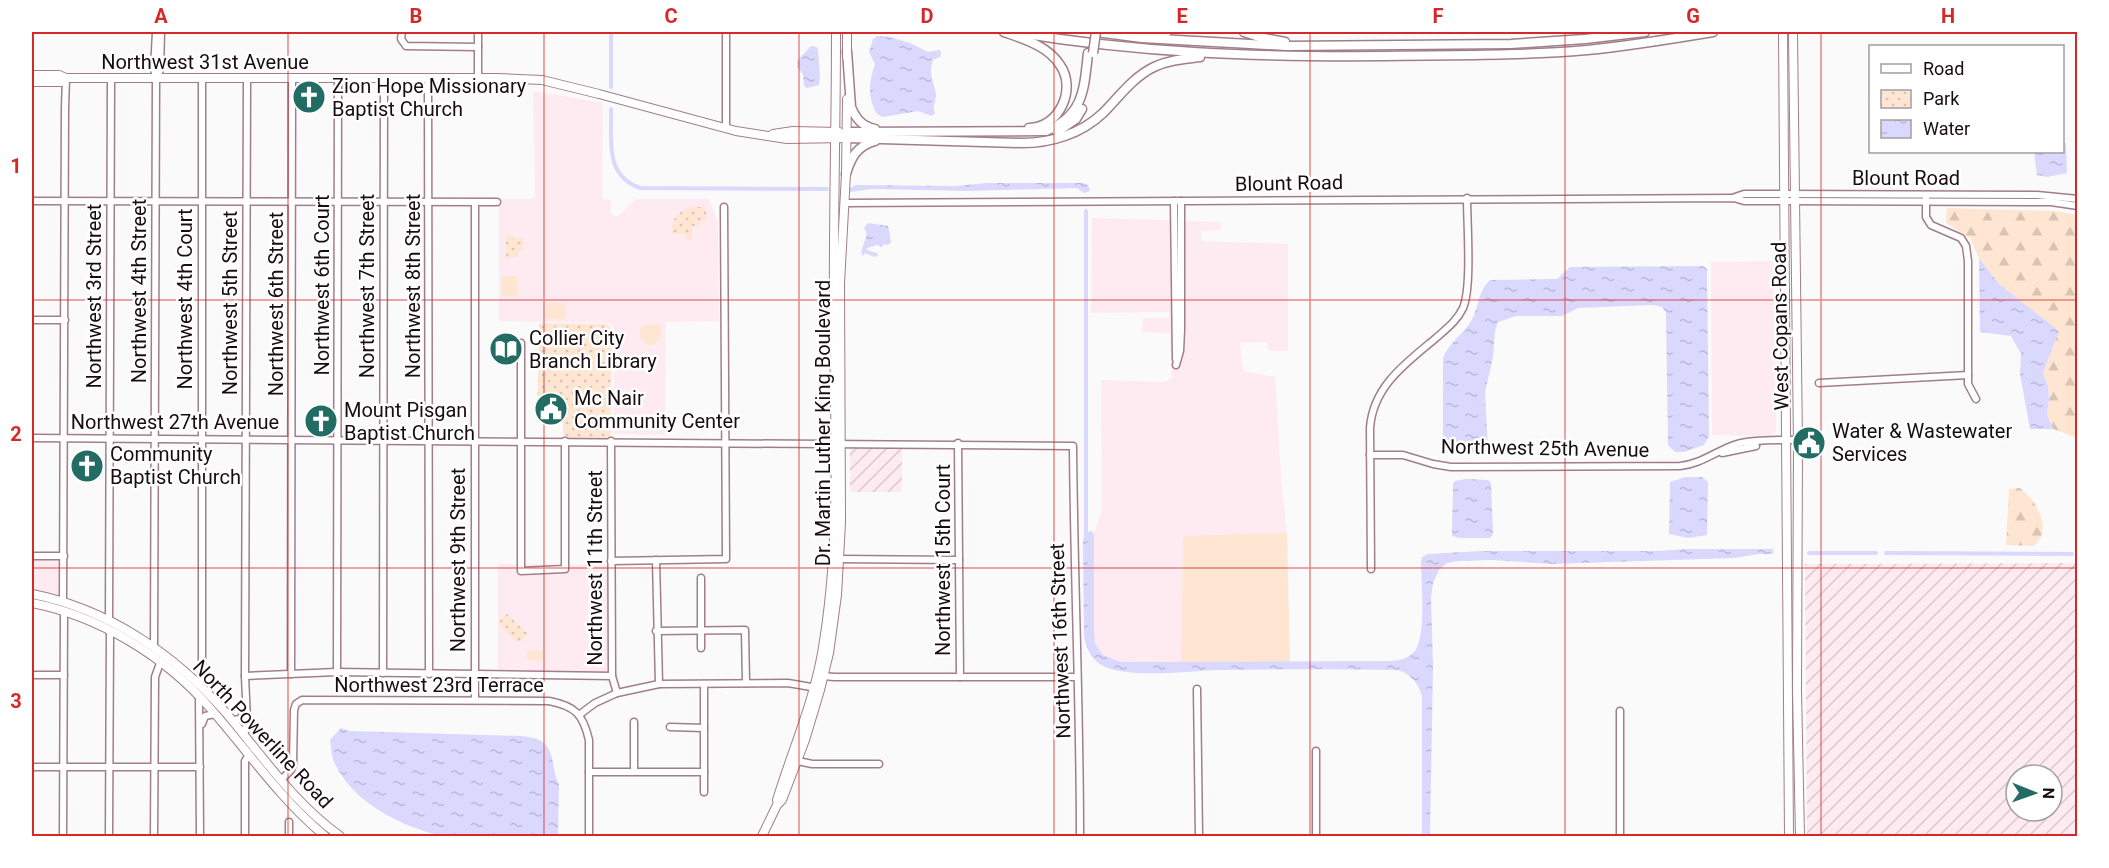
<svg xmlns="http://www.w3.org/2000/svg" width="2109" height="868" font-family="Roboto,sans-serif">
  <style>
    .built { fill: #feebf2 }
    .industrial { fill: url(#industrial-furrows); fill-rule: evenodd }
    .grass { fill: #fee6d3 }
    .forest { fill: url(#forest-firs) }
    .park { fill: url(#park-dots) }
    .water { fill: url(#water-ripples) }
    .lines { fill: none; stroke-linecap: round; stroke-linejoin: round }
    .canal { stroke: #dad8fd; stroke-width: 4 }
    .minor-casing { stroke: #a17e8b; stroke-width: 9 }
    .major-casing { stroke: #a17e8b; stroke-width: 10 }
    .highway-casing { stroke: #a17e8b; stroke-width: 11 }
    .minor { stroke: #fff; stroke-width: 6 }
    .major { stroke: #fff; stroke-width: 8 }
    .highway { stroke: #fff; stroke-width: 8 }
    .highway-bridge-casing { stroke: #a17e8b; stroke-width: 11; stroke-linecap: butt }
    .highway-bridge { stroke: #fff; stroke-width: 8 }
    .grid { fill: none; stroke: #d62828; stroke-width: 1.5; stroke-opacity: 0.55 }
    .labels { text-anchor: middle; stroke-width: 5; stroke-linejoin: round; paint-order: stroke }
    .street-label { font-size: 20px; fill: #180c11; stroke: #fff }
    .poi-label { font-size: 20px; fill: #180c11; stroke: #fff; text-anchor: start }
    .neatline { fill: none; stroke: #d62828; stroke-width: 2 }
    .grid-label { font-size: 20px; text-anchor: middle; font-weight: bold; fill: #d62828 }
  </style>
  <defs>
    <pattern id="industrial-furrows" width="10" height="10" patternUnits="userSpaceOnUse" patternTransform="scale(1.5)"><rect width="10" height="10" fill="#feebf2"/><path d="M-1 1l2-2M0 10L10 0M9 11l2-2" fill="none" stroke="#d9c8ce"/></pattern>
    <pattern id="forest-firs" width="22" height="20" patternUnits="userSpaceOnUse" patternTransform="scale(1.5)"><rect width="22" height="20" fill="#fee6d3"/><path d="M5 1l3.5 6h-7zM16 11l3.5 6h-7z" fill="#d9c4b4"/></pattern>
    <pattern id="park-dots" width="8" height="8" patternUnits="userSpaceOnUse" patternTransform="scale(1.5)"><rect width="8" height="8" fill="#fee6d3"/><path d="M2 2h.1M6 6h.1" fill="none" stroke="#d9c4b4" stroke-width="1.8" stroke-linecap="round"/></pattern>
    <pattern id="water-ripples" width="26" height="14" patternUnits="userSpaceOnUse" patternTransform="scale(1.5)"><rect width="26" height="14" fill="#dad8fd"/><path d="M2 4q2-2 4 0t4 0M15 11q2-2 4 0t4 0" fill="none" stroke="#bab8d8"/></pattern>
  </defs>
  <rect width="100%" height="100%" fill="#fafafa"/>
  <g class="built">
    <polygon points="533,91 603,103 602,198 611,201 611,213 616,218 636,199 709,199 718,222 719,321 666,322 665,435 614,434 614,329 612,325 608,323 499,321 499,199 532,199 535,196"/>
    <polygon points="1092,218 1222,222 1220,230 1201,231 1201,241 1288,244 1288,351 1270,351 1266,342 1240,343 1243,371 1275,377 1281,478 1287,533 1183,539 1181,662 1121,662 1103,655 1095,643 1094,629 1094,534 1102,510 1101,380 1164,382 1172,378 1170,333 1142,332 1143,318 1169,318 1169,312 1091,313"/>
    <polygon points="1774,261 1776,431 1770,436 1712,435 1711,262"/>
    <polygon points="32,560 61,560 59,595 32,591"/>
    <polygon points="498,564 607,565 608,672 498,672"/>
  </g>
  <g class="industrial">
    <rect x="850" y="448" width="52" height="44"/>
    <path d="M2077 563V836H1807L1805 564ZM2016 775H2052V811H2016Z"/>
  </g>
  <g class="grass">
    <rect x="501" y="276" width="16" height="20"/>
    <rect x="546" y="303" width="20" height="16"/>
    <polygon points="658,324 662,327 660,338 655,344 648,345 640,338 640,329 645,325"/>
    <polygon points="1287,533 1290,662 1181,662 1183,538 1187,536"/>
    <rect x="527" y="650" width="16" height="10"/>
  </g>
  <g class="forest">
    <polygon points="1947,208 2056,211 2077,215 2077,438 2053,429 2047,414 2049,400 2048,386 2043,373 2058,331 1999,284 1979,258 1970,238 1946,223"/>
    <path d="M2020 488C2033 498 2046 516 2042 534 2041 538 2037 543 2034 546L2006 545 2009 489Z"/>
  </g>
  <g class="park">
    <path d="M691 207H706V221H700V226H692V239H686L684 234H672C670 221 678 211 691 207Z"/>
    <polygon points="506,234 509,234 513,238 520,238 523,240 523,250 518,250 518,257 506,258"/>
    <polygon points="539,323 607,324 612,329 611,438 567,438 563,434 563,423 537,422"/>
    <polygon points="507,614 528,634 520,642 515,641 498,622"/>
  </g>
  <g class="water">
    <path d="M877 36 890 37 910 43 928 52 940 50 941 52 940 57 933 60C928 74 934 82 936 94 936 102 932 106 935 113L932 116 918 111 883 117 877 114C867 98 869 81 875 64L869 52 873 39Z"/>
    <polygon points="811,46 816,47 818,49 820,77 819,85 807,88 804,86 803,74 797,67 797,61"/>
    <polygon points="2063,142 2066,144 2067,173 2047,177 2037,175 2034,152 2062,152"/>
    <polygon points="987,183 1083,183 1088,185 1090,191 1084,193 1077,188 967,191 872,189 850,192 850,188 856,185 955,186"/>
    <polygon points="868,223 888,226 891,242 888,245 884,244 881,247 877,245 867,248 867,250 877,253 878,256 874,257 865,253 863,256 861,252 867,234 864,228"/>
    <polygon points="1979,258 1999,284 2059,331 2043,373 2048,386 2049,400 2047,414 2053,429 2030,429 2020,374 2021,354 2011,336 1980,332"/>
    <path d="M1703 266 1707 269 1709 436 1704 445 1684 452H1675L1668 445 1666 312 1662 307 1653 305 1578 308 1562 316H1516L1498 322 1495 331 1493 357 1485 392 1488 449 1486 452 1445 453 1443 451V358C1450 340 1467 333 1474 315 1479 303 1479 290 1490 280L1557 279 1570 267Z"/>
    <polygon points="1685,477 1702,477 1708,482 1707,535 1688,538 1669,534 1670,482"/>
    <polygon points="1466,479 1488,480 1491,483 1493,534 1490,538 1459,538 1452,536 1453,484 1455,481"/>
    <path d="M1091 531 1094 534V629L1095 643 1103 655 1121 662 1392 661C1400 660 1408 659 1414 652 1427 637 1421 582 1421 562L1422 557 1428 554 1481 551H1658L1685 549H1773V554H1759L1734 558 1551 564 1492 560 1458 561 1447 563 1439 570 1433 583 1431 597 1433 665 1430 836H1422V696C1418 683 1412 675 1398 670 1339 669 1279 669 1220 670 1189 671 1144 677 1115 670 1096 666 1087 654 1084 636L1083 542 1084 533Z"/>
    <path d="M341 728 350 731 522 736C527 737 537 738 541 741 556 750 551 771 559 784L558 836H443C401 827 349 801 333 759 331 753 331 746 330 740Z"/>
  </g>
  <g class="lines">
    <g class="canal">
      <polyline points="611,87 611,32"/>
      <path d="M611 109C612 141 604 175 640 188L827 189"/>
      <polyline points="1086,532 1086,211"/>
      <polyline points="1809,553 1876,553"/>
      <polyline points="1886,553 2072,554"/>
    </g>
    <g class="minor-casing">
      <g id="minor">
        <polyline points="402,32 401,39 406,46 478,47"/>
        <polyline points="726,32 726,128"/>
        <polyline points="157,78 160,69 161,32"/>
        <polyline points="478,78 478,32"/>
        <polyline points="428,79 429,674"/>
        <polyline points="1735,197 1744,194 2037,195 2078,199"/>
        <polyline points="1926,198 1926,217 1931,225 1961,238 1966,246 1968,261 1968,384 1976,399"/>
        <polyline points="32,201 497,202"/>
        <polyline points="1174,201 1176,359"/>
        <polyline points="844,203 1734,198 1744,201 2051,202 2078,206"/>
        <polyline points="32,320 65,320"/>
        <polyline points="521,343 521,571 565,569 565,441"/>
        <polyline points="1176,365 1180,351 1181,330 1181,201"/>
        <polyline points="1819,383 1968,375"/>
        <path d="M32 438 1073 446C1074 576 1080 706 1080 836"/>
        <polyline points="611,441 612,676 617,693"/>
        <polyline points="958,443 960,677"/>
        <polyline points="1722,453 1756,446"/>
        <path d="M1370 455H1403L1433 464 1451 467 1680 466C1702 464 1717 450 1737 444 1753 439 1780 440 1798 440"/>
        <polyline points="32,556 64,556"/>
        <polyline points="837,559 959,560"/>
        <polyline points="656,560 659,684"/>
        <polyline points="611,561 726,559 724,207"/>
        <path d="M1371 569 1370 428C1373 386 1406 363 1436 338 1446 329 1457 321 1463 308 1472 287 1467 224 1467 198"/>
        <polyline points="63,602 65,108 66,78"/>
        <polyline points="109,621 111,78"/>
        <polyline points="656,631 745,630 746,683"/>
        <polyline points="154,647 156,78 154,69 156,32"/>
        <polyline points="701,648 701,578"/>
        <polyline points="337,672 338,78"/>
        <polyline points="383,673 384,78"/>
        <polyline points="291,674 292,78"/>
        <polyline points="32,675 64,675"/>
        <polyline points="245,676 337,672 612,676"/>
        <polyline points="824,676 834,677 1076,677"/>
        <polyline points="704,684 704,792"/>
        <polyline points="202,687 202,78"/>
        <polyline points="1197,689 1199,836"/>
        <polyline points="199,697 200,836"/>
        <polyline points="475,700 475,203"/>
        <polyline points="1620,711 1620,836"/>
        <polyline points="579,715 595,703 617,693 659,684 788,683 817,688"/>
        <polyline points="232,720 240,719 246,709"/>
        <polyline points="202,724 205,716 215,714"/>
        <polyline points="670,727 704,728"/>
        <polyline points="244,736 247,721 245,676 247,78"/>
        <polyline points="1316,751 1316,836"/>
        <polyline points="798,761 812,764 879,764"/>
        <polyline points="32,767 200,767"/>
        <polyline points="634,771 634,722"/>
        <polyline points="589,772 704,772"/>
        <path d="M281 780 291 770 293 764 294 710 296 704 302 700 549 701C575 706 583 714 589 740V836"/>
        <polyline points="63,836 64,612"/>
        <polyline points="109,836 110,631"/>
        <polyline points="154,836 155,677 160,663"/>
        <polyline points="245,836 245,761 249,755"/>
        <polyline points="289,836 289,822"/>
      </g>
    </g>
    <g class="major-casing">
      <g id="major">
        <polyline points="847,32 847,57"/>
        <polyline points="1783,32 1789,836"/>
        <polyline points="1793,32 1798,445 1797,690 1800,836"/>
        <polyline points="32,75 59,75 66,78 498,78 542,80 599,94 736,131 787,139 847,138"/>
        <polyline points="32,82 61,82 66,78"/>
        <polyline points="773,134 793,131 839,132"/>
        <path d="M32 594C108 609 176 655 226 713 262 756 295 804 340 836"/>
        <path d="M32 603C99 616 165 656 210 708 248 751 280 799 325 836"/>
        <path d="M777 800C792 751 813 704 822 653 841 545 835 435 834 327 833 228 836 130 836 32"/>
        <polyline points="762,836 777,805 782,800 805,740 820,690 829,653 837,595 841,522 840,283 846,174 847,99"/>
      </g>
    </g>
    <g class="highway-casing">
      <g id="highway">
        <path d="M1004 32C1024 39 1048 46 1060 65 1077 89 1059 128 1029 128"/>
        <path d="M1014 32C1138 53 1257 57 1382 56 1450 55 1519 56 1587 50 1629 46 1671 39 1713 32"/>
        <polyline points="1096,32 1142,38 1286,46 1511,44 1585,39 1645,32"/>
        <polyline points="1244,32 1259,37 1285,42"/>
        <polyline points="1147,34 1167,32"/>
        <path d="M847 51 851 107C856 119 862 126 875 129"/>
        <path d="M847 132 1046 131C1084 115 1084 89 1088 53"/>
        <polyline points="1057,132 1076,119 1082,109"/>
        <path d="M847 138 1022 143C1051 143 1081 134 1103 113 1119 97 1133 77 1154 67 1169 60 1184 59 1200 57"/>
        <path d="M846 174C851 157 857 146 875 141"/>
      </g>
    </g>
    <use href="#minor" class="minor"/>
    <use href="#major" class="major"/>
    <use href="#highway" class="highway"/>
    <g class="highway-bridge-casing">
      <polyline id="highway-bridge" points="1093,53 1096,32"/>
    </g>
    <use href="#highway-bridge" class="highway-bridge"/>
  </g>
  <path class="grid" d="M288 32V836M544 32V836M799 32V836M1054 32V836M1310 32V836M1565 32V836M1821 32V836M32 300H2078M32 568H2078"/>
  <defs>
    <g id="church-disc" transform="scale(1.725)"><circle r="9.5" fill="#236c64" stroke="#fff"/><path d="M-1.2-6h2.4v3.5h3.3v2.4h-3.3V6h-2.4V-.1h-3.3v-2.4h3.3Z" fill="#fff"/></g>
    <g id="library-disc" transform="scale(1.725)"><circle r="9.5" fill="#236c64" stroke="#fff"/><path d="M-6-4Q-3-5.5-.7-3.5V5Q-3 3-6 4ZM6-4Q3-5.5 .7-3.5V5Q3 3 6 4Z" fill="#fff"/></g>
    <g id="civic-disc" transform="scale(1.725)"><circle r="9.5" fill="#236c64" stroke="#fff"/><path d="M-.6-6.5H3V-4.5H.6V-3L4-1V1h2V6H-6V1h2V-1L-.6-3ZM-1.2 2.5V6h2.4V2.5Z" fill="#fff"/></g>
  </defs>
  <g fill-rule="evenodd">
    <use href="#church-disc" x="309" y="97"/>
    <use href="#library-disc" x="506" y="349"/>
    <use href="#civic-disc" x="551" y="409"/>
    <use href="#church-disc" x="321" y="421"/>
    <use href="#civic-disc" x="1809" y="443"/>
    <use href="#church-disc" x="87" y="466"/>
  </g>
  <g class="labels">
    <g class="street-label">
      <text x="205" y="69">Northwest 31st Avenue</text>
      <text x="1906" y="185">Blount Road</text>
      <text transform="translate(1289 183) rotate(-1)" y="7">Blount Road</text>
      <text transform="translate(322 285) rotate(-90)" y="7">Northwest 6th Court</text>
      <text transform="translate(367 286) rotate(-90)" y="7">Northwest 7th Street</text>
      <text transform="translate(413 286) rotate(-90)" y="7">Northwest 8th Street</text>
      <text transform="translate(139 291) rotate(-90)" y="7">Northwest 4th Street</text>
      <text transform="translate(94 296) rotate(-90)" y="7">Northwest 3rd Street</text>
      <text transform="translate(185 299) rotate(-90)" y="7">Northwest 4th Court</text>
      <text transform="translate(230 303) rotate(-90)" y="7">Northwest 5th Street</text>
      <text transform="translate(276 304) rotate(-90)" y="7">Northwest 6th Street</text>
      <text transform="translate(1780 326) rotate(-91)" y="7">West Copans Road</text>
      <text x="175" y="429">Northwest 27th Avenue</text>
      <text transform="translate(823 423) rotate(-90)" y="7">Dr. Martin Luther King Boulevard</text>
      <text transform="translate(1545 448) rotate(1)" y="7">Northwest 25th Avenue</text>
      <text transform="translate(458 560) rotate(-90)" y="7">Northwest 9th Street</text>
      <text transform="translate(943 560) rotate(-90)" y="7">Northwest 15th Court</text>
      <text transform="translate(595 568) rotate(-90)" y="7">Northwest 11th Street</text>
      <text transform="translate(1060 641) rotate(-92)" y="7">Northwest 16th Street</text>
      <text x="439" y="692">Northwest 23rd Terrace</text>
      <text transform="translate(263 734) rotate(47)" y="7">North Powerline Road</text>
    </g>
    <g class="poi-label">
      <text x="332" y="93">Zion Hope Missionary<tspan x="332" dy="23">Baptist Church</tspan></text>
      <text x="529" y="345">Collier City<tspan x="529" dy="23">Branch Library</tspan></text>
      <text x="574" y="405">Mc Nair<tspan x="574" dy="23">Community Center</tspan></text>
      <text x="344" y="417">Mount Pisgan<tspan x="344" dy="23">Baptist Church</tspan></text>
      <text x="1832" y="438">Water &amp; Wastewater<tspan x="1832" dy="23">Services</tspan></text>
      <text x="110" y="461">Community<tspan x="110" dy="23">Baptist Church</tspan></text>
    </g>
  </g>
  <rect width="2109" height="868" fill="none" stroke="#ffffff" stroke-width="66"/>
  <rect x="1869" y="45" width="195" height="108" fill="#ffffff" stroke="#a39ea0" stroke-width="1.5"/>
  <rect x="1881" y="64" width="30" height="9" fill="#ffffff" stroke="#a39ea0" stroke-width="1.5"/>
  <text x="1923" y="75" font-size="18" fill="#180c11">Road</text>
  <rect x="1881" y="90" width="30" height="18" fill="url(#park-dots)" stroke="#a39ea0" stroke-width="1.5"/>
  <text x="1923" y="105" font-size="18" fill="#180c11">Park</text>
  <rect x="1881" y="120" width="30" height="18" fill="url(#water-ripples)" stroke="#a39ea0" stroke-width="1.5"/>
  <text x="1923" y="135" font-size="18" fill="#180c11">Water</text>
  <g transform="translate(2034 793) rotate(91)"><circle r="28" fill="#ffffff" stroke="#a39ea0" stroke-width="1.5"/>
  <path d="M0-4.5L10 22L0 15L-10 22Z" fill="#236c64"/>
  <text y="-9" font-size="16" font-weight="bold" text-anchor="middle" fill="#180c11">N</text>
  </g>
  <rect x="33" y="33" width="2043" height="802" class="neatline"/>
  <g class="grid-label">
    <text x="161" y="23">A</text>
    <text x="416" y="23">B</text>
    <text x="671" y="23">C</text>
    <text x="927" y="23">D</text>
    <text x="1182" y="23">E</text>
    <text x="1438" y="23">F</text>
    <text x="1693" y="23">G</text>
    <text x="1948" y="23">H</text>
    <text x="16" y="173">1</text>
    <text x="16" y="441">2</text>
    <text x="16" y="708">3</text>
  </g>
</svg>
